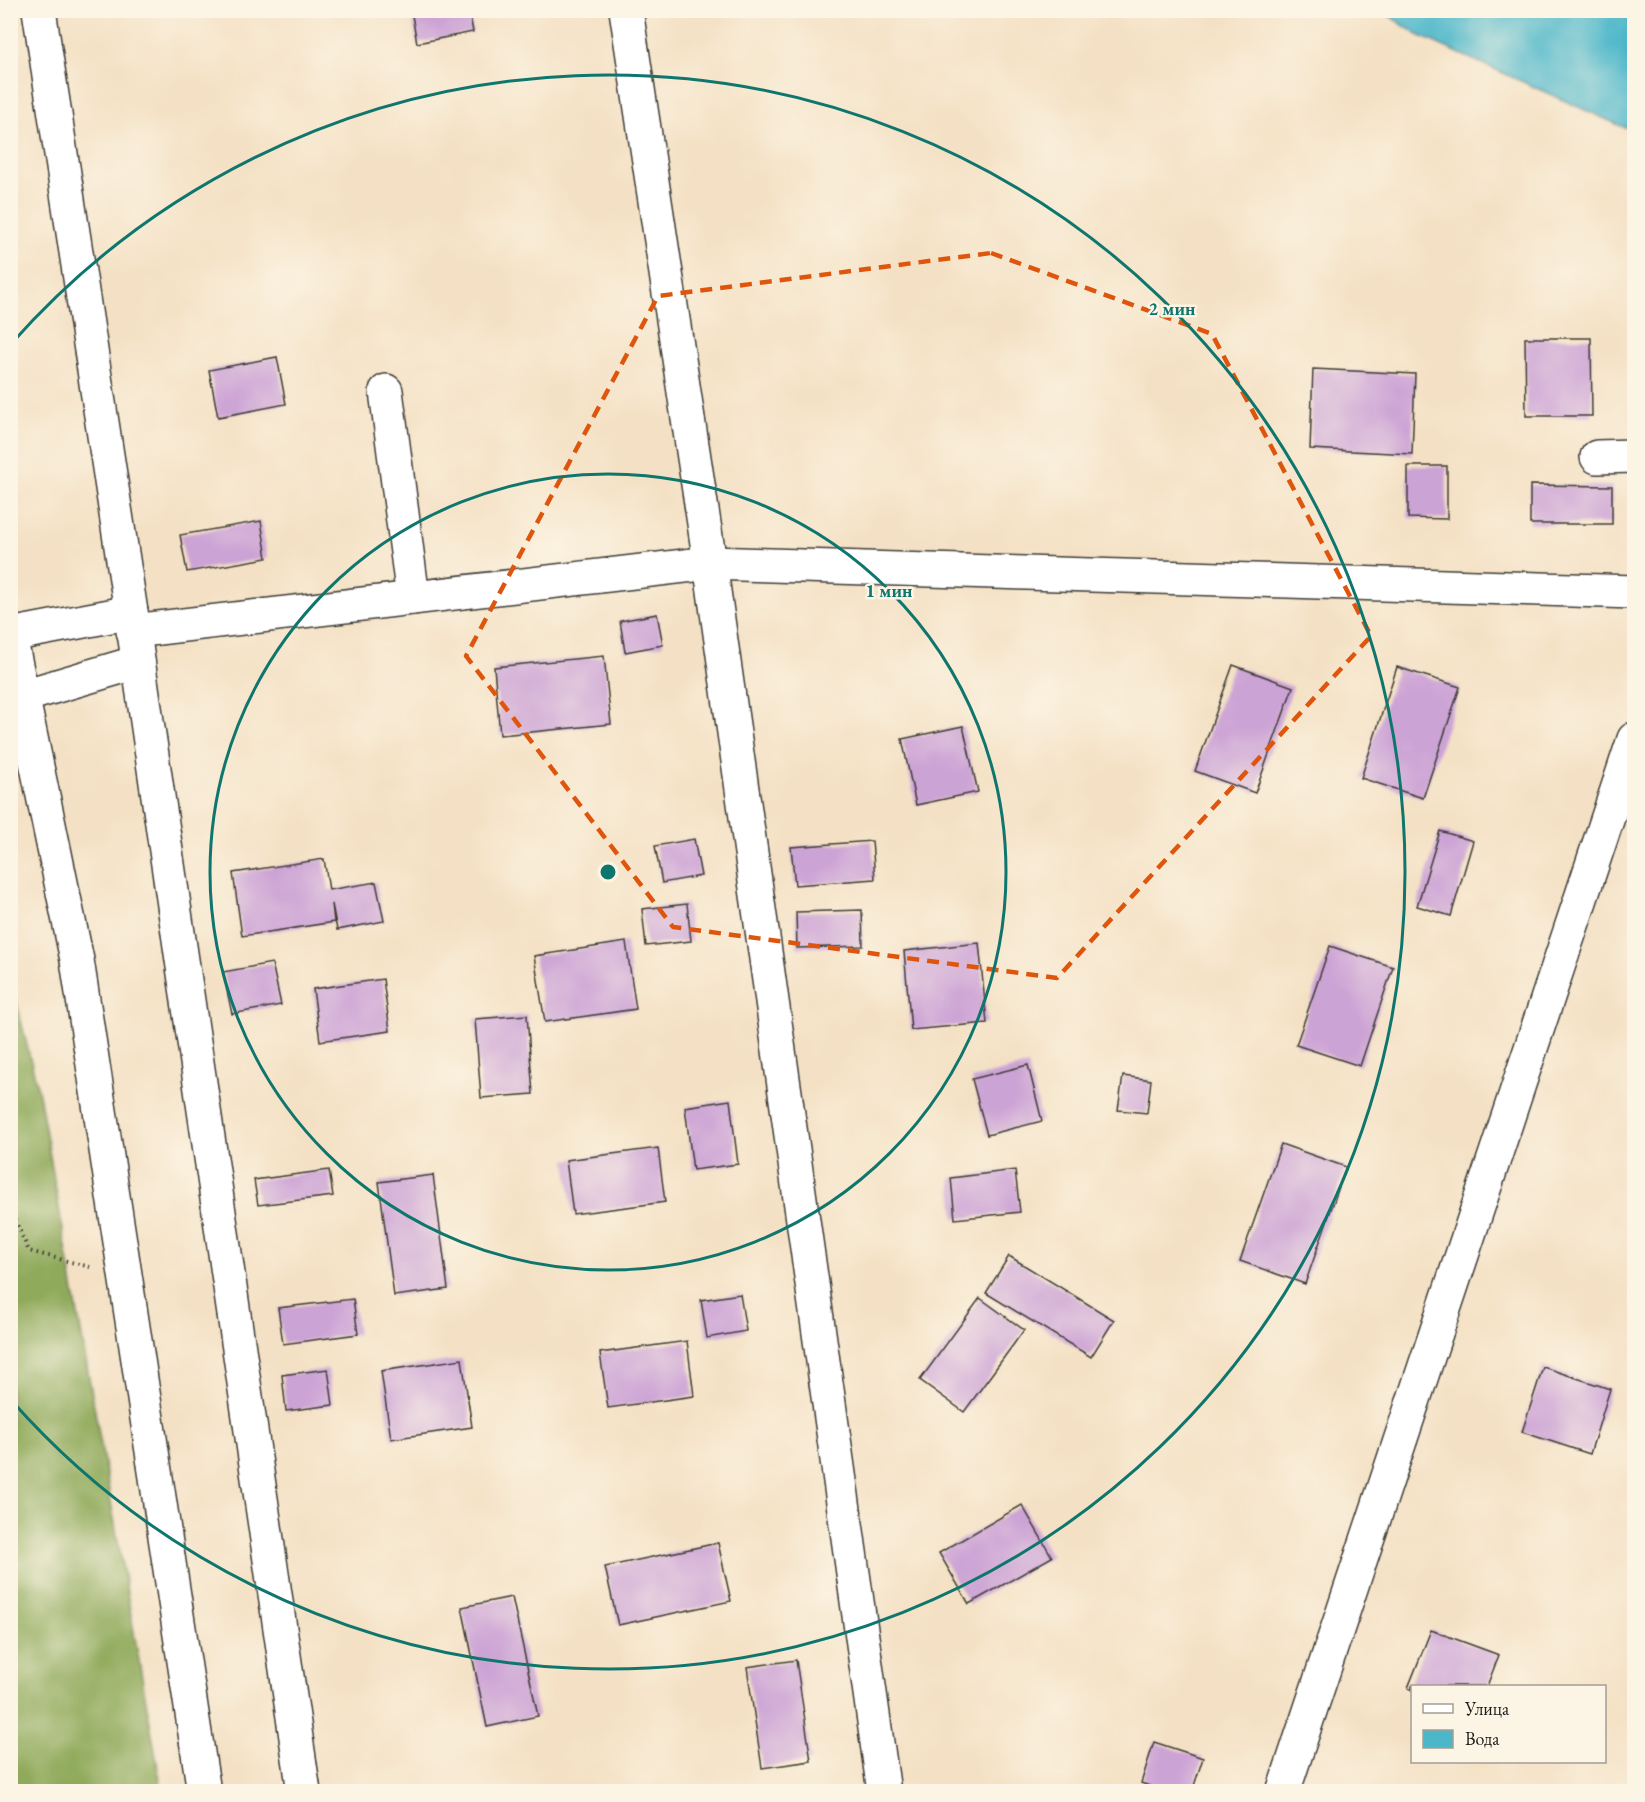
<svg xmlns="http://www.w3.org/2000/svg" width="1645" height="1802" font-family="'EB Garamond',serif">
  <style>
    .forest { fill: #90aa5b; stroke: #56633c; stroke-width: 1.5 }
    .water { fill: #4db7ca; stroke: #346a73; stroke-width: 1.5 }
    .building { fill: #cca3d5 }
    .lines { fill: none; stroke-linecap: round; stroke-linejoin: round }
    .street-casing { stroke: #3c3a35; stroke-width: 36 }
    .path { stroke: #3c3a35; stroke-width: 4; stroke-dasharray: 1.5 4.5; stroke-linecap: butt }
    .street { stroke: #fff; stroke-width: 33 }
    .marked { fill: none; stroke: #de560d; stroke-width: 4.5; stroke-dasharray: 12 8; stroke-linejoin: round }
    .ring { fill: none; stroke: #0f766e; stroke-width: 3 }
    .centre { fill: #0f766e; stroke: #fcf5e5; stroke-width: 3 }
    .ring-label { font-size: 18px; text-anchor: middle; font-weight: bold; fill: #0f766e; stroke: #fcf5e5; stroke-width: 5; stroke-linejoin: round; paint-order: stroke }
  </style>
  <rect width="100%" height="100%" fill="#fcf5e5"/>
  <filter id="ink" filterUnits="userSpaceOnUse"><feTurbulence type="fractalNoise" baseFrequency=".0167" numOctaves="2"/><feDisplacementMap in="SourceGraphic" scale="12" xChannelSelector="R" yChannelSelector="G"/><feConvolveMatrix kernelMatrix="1 2 1 2 8 2 1 2 1" color-interpolation-filters="sRGB"/></filter>
  <filter id="wash" filterUnits="userSpaceOnUse"><feTurbulence type="fractalNoise" baseFrequency=".008" numOctaves="4" result="noise"/><feDisplacementMap in="SourceGraphic" scale="24" xChannelSelector="R" yChannelSelector="G"/><feGaussianBlur stdDeviation="1.35" result="paint"/><feColorMatrix in="noise" values="0 0 0 0 0 0 0 0 0 0 0 0 0 0 0 0 0 1.4 0 .05"/><feComposite in="paint" operator="in"/></filter>
  <g filter="url(#wash)">
    <rect width="100%" height="100%" fill="#f4e1c5"/>
    <polygon class="forest" points="10,976 39,1094 162,1791 11,1791"/>
    <polygon class="water" points="1382,11 1634,11 1634,130 1621,126 1418,35"/>
    <g id="blocks">
      <g class="building">
        <polygon points="411,10 469,10 473,32 417,43"/>
        <polygon points="1525,338 1591,338 1592,416 1526,416"/>
        <polygon points="277,357 286,404 218,417 209,370"/>
        <polygon points="1313,369 1415,374 1412,454 1310,449"/>
        <polygon points="1408,466 1447,466 1447,519 1408,518"/>
        <polygon points="1530,485 1612,486 1612,524 1530,524"/>
        <polygon points="261,521 267,558 187,572 180,535"/>
        <polygon points="657,614 663,645 625,652 620,621"/>
        <polygon points="604,656 611,724 500,735 494,667"/>
        <polygon points="1233,665 1293,687 1255,793 1195,771"/>
        <polygon points="1397,667 1460,687 1423,798 1361,778"/>
        <polygon points="963,726 978,792 916,805 902,739"/>
        <polygon points="1440,831 1473,841 1451,916 1417,906"/>
        <polygon points="694,839 701,876 662,883 655,846"/>
        <polygon points="872,841 875,879 795,885 791,847"/>
        <polygon points="324,859 329,890 376,882 384,921 337,930 332,904 334,922 242,936 233,873"/>
        <polygon points="687,904 691,941 646,946 642,909"/>
        <polygon points="862,910 863,946 797,948 796,912"/>
        <polygon points="626,942 636,1009 545,1022 534,956"/>
        <polygon points="979,943 987,1023 911,1030 904,951"/>
        <polygon points="1330,946 1393,967 1360,1066 1296,1045"/>
        <polygon points="272,963 281,1005 232,1014 223,972"/>
        <polygon points="383,979 390,1031 320,1041 313,989"/>
        <polygon points="527,1015 533,1094 481,1098 475,1019"/>
        <polygon points="1028,1065 1042,1121 987,1135 972,1079"/>
        <polygon points="1123,1076 1151,1080 1147,1113 1118,1110"/>
        <polygon points="730,1100 738,1164 693,1170 685,1107"/>
        <polygon points="1281,1144 1346,1167 1305,1284 1240,1261"/>
        <polygon points="658,1148 665,1202 573,1214 566,1160"/>
        <polygon points="329,1170 333,1196 258,1205 254,1180"/>
        <polygon points="1015,1170 1020,1212 955,1219 951,1178"/>
        <polygon points="433,1175 448,1289 394,1296 379,1182"/>
        <polygon points="1009,1256 1114,1320 1091,1357 986,1293"/>
        <polygon points="740,1294 746,1331 707,1338 701,1300"/>
        <polygon points="980,1298 1024,1330 964,1412 920,1380"/>
        <polygon points="353,1299 358,1334 283,1344 278,1308"/>
        <polygon points="687,1341 694,1396 608,1408 600,1353"/>
        <polygon points="462,1359 472,1427 391,1439 381,1371"/>
        <polygon points="1543,1367 1610,1389 1590,1454 1522,1432"/>
        <polygon points="328,1369 333,1405 286,1411 282,1375"/>
        <polygon points="1022,1505 1052,1557 969,1604 939,1553"/>
        <polygon points="718,1543 731,1601 618,1625 605,1567"/>
        <polygon points="512,1597 538,1716 487,1727 462,1607"/>
        <polygon points="1431,1630 1499,1655 1487,1686 1412,1686 1412,1690 1408,1688"/>
        <polygon points="796,1660 811,1761 762,1768 747,1667"/>
        <polygon points="1154,1742 1203,1758 1192,1792 1166,1792 1141,1783"/>
      </g>
    </g>
  </g>
  <g filter="url(#ink)">
    <use href="#blocks" fill-opacity="0" stroke="#3c3a35" stroke-width="1.5"/>
    <g class="lines">
      <g class="street-casing">
        <g id="street">
          <polyline points="39,10 131,612 304,1792"/>
          <polyline points="386,391 413,598"/>
          <polyline points="1597,457 1634,456"/>
          <polyline points="133,631 710,563 626,10"/>
          <polyline points="10,635 131,612"/>
          <polyline points="10,636 77,960 204,1792"/>
          <polyline points="23,696 138,662"/>
          <polyline points="884,1792 710,563 1634,592"/>
          <polyline points="1283,1792 1634,739"/>
        </g>
      </g>
      <polyline class="path" points="10,1209 29,1251 90,1267"/>
      <use href="#street" class="street"/>
    </g>
  </g>
  <path class="marked" d="M991 253 1212 334 1371 636 1057 978 673 927 466 656 658 296Z"/>
  <g class="ring">
    <circle cx="608" cy="872" r="398"/>
    <path d="M11 344A797 797 0 1 1 11 1400"/>
  </g>
  <circle cx="608" cy="872" r="9" class="centre"/>
  <g class="ring-label">
    <text x="1172" y="315">2 мин</text>
    <text x="889" y="597">1 мин</text>
  </g>
  <rect width="1645" height="1802" fill="none" stroke="#fcf5e5" stroke-width="36"/>
  <rect x="1411" y="1685" width="195" height="78" fill="#fcf5e5" stroke="#a29e95" stroke-width="1.5"/>
  <rect x="1423" y="1704" width="30" height="9" fill="#ffffff" stroke="#a29e95" stroke-width="1.5"/>
  <text x="1465" y="1715" font-size="18" fill="#1c1c1c">Улица</text>
  <rect x="1423" y="1730" width="30" height="18" fill="#4db7ca" stroke="#a29e95" stroke-width="1.5"/>
  <text x="1465" y="1745" font-size="18" fill="#1c1c1c">Вода</text>
</svg>
